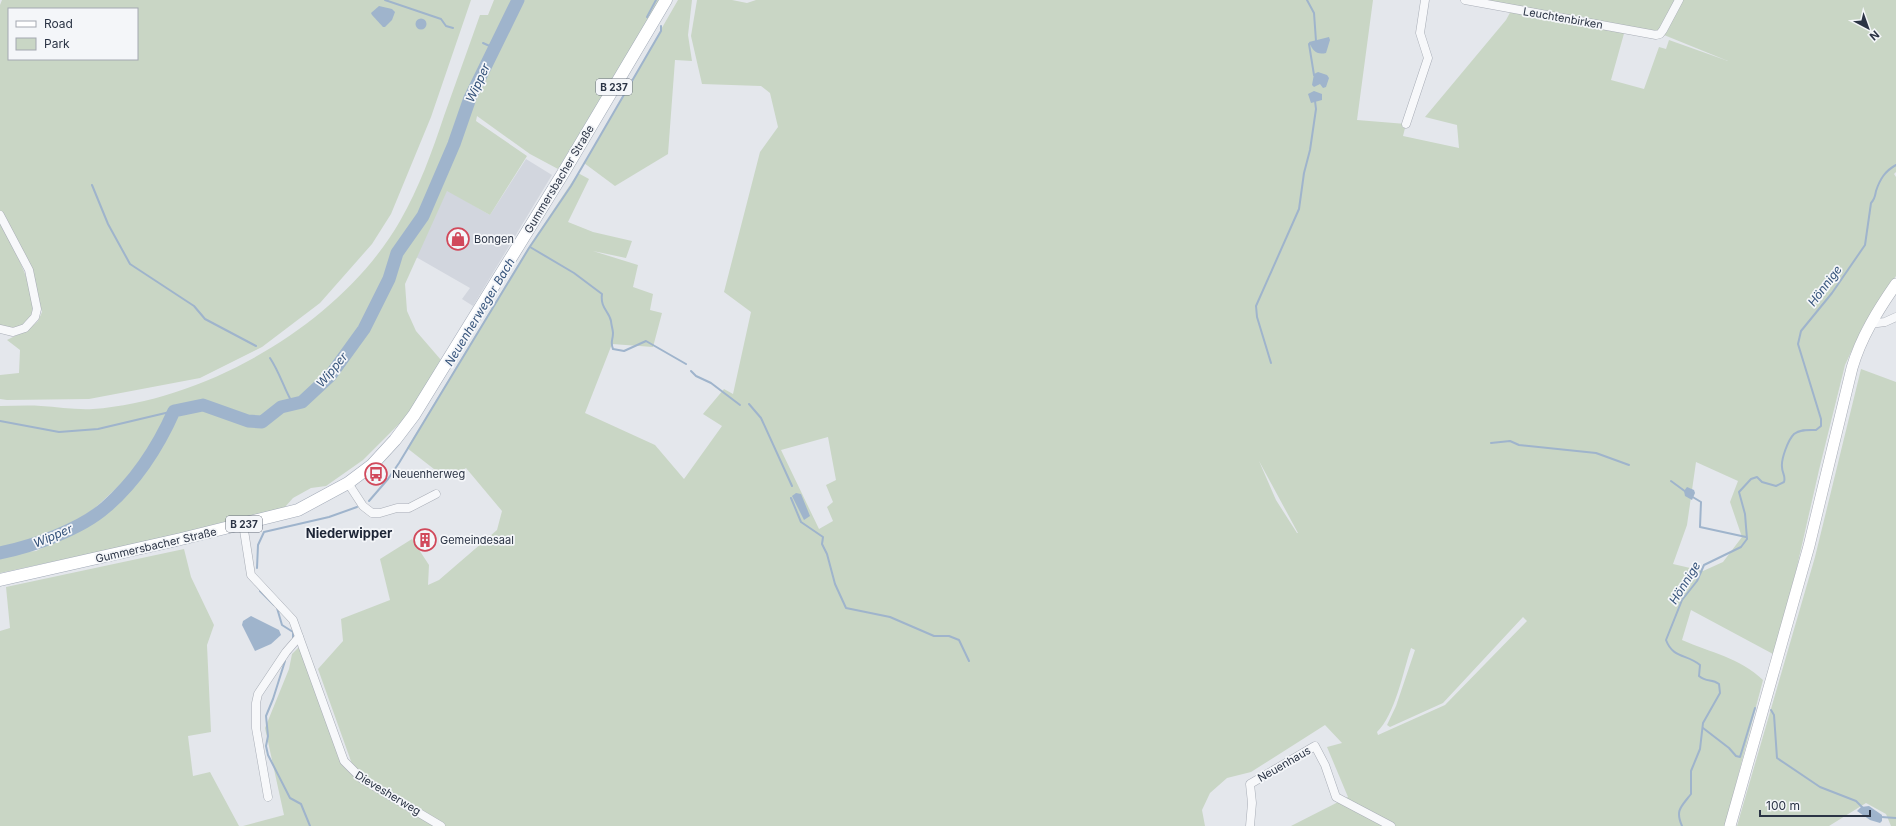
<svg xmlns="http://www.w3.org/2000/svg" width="1896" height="826" font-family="Inter,sans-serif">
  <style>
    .built { fill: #d2d6de }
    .green { fill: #c9d6c5; fill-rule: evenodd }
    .water { fill: #9fb4cc }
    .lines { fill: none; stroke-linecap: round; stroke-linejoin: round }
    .stream { stroke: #9fb4cc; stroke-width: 2 }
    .river { stroke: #9fb4cc; stroke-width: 13 }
    .minor-casing { stroke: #a9aeb7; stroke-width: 9 }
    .secondary-casing { stroke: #a9aeb7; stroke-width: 12 }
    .primary-casing { stroke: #a3abb8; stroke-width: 13 }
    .minor { stroke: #f7f8fa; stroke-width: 8 }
    .secondary { stroke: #fff; stroke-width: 11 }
    .primary { stroke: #fff; stroke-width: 12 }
    .labels { text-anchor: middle; stroke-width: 3.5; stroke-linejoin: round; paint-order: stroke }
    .shield { fill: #f4f6f9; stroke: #676e7b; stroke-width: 1 }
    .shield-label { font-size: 10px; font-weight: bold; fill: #2b3445 }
    .street-label { font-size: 11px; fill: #2b3445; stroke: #f4f6f9 }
    .poi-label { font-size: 11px; fill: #2b3445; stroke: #f4f6f9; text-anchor: start }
    .water-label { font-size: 12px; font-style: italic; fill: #34527a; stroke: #f4f6f9 }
    .quarter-label { font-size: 13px; font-weight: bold; fill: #1d2536; stroke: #f4f6f9 }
  </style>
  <rect width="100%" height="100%" fill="#e4e7ec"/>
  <polygon class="built" points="526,159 552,175 473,306 462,299 470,288 416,257 447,190 490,215"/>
  <g class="green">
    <path d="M2 0H471L431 117 391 214 372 244 320 303 262 347 200 378 89 399 7 400 0 399V375L19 373 20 350 7 340 29 329 38 321 42 312 32 269 0 214V5ZM9 9H137V59H9Z"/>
    <path d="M494 0H515L504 37 522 0H660L558 169 530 154 477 116 476 121 527 156 490 215 447 191 405 284 407 311 416 331 441 360 408 415 363 460 326 486 311 488 293 498 285 507 244 520 181 534 0 573V559L25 552 36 551 82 528 110 508 132 485 174 425 164 424 157 441 123 482 95 508 73 523 23 542 0 547V406C14 406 28 405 41 406 58 407 76 410 93 409 209 400 342 322 400 221 419 188 432 152 444 116 456 82 468 49 480 15H488Z"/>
    <polygon points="678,0 692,0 688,35 692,61 675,60 668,154 615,186 584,163"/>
    <path d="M697 0H732L747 3 756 0H1373L1357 120 1406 124 1403 136 1459 148 1457 125 1425 117 1506 20 1512 9 1625 30 1611 80 1644 89 1659 47 1666 49 1669 40 1728 61 1664 35 1679 0H1896V172L1894 174 1896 177V276L1863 326 1845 365 1819 470 1796 571 1773 654 1691 610 1682 640C1711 653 1739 657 1763 680L1725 826H1291L1348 797 1327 747 1342 743 1325 725 1251 772 1227 778 1210 793 1202 810 1205 826H444L364 777 352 764 318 669 343 641 341 619 390 600 380 559 412 539 429 565 428 585 439 580 497 530 502 511 466 468 448 480 407 448 528 248 578 173 589 179 568 222 593 232 632 241 626 258 593 251 638 265 633 287 653 294 650 310 662 313 653 347 612 344 585 413 655 445 684 479 722 426 703 414 724 389 733 394 751 312 724 292 760 152 778 127 770 93 761 86 702 84 691 36ZM828 437 836 480 826 485 833 502 827 507 833 521 819 529 781 450ZM1259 461 1298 533H1297L1276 500ZM1696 462 1738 481 1730 502 1742 537 1723 562 1703 571 1673 564 1687 525ZM1523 617 1527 621 1445 705 1378 735 1377 732C1395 715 1403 672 1411 648L1415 650 1396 706 1387 725 1390 727 1443 703Z"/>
    <polygon points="1478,0 1677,0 1666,23 1658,30 1649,31"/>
    <path d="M0 223C10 243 50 308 24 326 18 330 7 328 0 327Z"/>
    <polygon points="1861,369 1896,382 1896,826 1891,826 1886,814 1866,803 1829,826 1737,826 1815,557"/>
    <polygon points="184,549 191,577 214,625 207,645 211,732 188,736 193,776 210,772 239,826 0,826 0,631 10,628 6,587"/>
    <polygon points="300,646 342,764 357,780 436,826 243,826 284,815 265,728 289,669 292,654"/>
  </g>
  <g class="water">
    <polygon points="379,6 392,9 395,12 392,20 385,27 383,27 372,15 371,13"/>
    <circle cx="421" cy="24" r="5.5"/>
    <path d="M1329 37 1330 40 1326 53C1316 55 1313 51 1309 42Z"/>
    <polygon points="1318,72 1327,75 1329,78 1326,87 1323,88 1320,84 1314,87 1312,85 1314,74"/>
    <polygon points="1314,91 1322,94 1322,100 1311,103 1308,94"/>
    <polygon points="1687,487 1694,490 1695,493 1692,500 1685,496 1684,491"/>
    <polygon points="796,493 801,494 810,516 804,520 792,496"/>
    <polygon points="251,616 279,630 281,635 271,644 255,651 242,625 243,621"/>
    <polygon points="1869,806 1882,815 1882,821 1880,823 1870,820 1857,811 1861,807"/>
  </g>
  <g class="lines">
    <g class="stream">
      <polyline points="385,0 441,19 446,26 453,28"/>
      <polyline points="1307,0 1314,13 1316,41"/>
      <polyline points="647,17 656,0"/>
      <polyline points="483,43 494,48"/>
      <polyline points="1312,43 1309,44 1314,75"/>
      <polyline points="92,185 108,224 130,264 194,306 205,319 256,346"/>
      <path d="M530 247 574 273 602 294C600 308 609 311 611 321 611 324 613 330 613 333 613 340 610 342 613 349L624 351 646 341 686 364"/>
      <path d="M270 358C280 373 284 389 293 404"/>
      <polyline points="1271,363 1257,317 1256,306 1299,209 1304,173 1310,150 1316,109 1315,101"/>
      <polyline points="691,371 696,376 711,383 740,405"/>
      <polyline points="749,404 761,418 792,486"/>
      <polyline points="0,421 59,432 98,429 174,411"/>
      <polyline points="1491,443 1510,441 1519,445 1596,453 1629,465"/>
      <polyline points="1671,481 1686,492"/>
      <polyline points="1691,496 1701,502 1700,527 1746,537"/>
      <polyline points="791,498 801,522 823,537 822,544 827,554 835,584 846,608 890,617 934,636 949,636 959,640 969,661"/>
      <polyline points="369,501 388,479 399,463 529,248 571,186 661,31 661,26"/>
      <polyline points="257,568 258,545 264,532 329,517 357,507"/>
      <polyline points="260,591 274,605"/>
      <polyline points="277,608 282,625 293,632 293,639"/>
      <polyline points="285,661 273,699 266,716 268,736 266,746 268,755 290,798 301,804 310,826"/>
      <polyline points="1771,710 1774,715 1777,758 1820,787 1856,801 1863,808"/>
      <polyline points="1703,728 1729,748 1736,756 1740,757 1755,708"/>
      <polyline points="1881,817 1896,818"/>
      <path d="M1682 826C1675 810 1681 807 1691 794V771L1700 749 1703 723 1720 693 1719 684C1712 678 1707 683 1699 676L1700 665C1688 654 1673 659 1666 640L1682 600 1697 581 1704 565 1741 547 1747 539 1745 514 1739 492 1751 479 1757 477 1762 482 1776 486 1784 482C1786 476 1782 473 1782 467 1781 459 1788 440 1794 434 1800 429 1809 430 1816 430L1821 426V419L1798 344 1801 331 1832 293 1865 245 1871 203C1875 199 1875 196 1876 191 1880 179 1885 171 1896 165"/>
    </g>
    <path class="river" d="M0 553C33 546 80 530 106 507 136 481 158 447 174 411L203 405 248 421 262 422 281 407 302 402 330 376 364 329 389 279 397 253 423 216 454 144 470 98 518 0"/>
    <g class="minor-casing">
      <g id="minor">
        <polyline points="1465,0 1656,35 1660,34 1663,30 1679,0"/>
        <polyline points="1406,124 1428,58 1420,33 1425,0"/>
        <polyline points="0,215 29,270 37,309 35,317 25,328 13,332 0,329"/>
        <polyline points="1870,324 1885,322 1896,317"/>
        <polyline points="348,483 363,506 372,513 380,513 397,508 409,508 436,494"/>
        <polyline points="243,524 251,575 293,620 344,761 362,779 441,826"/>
        <polyline points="268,797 256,728 256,703 258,694 286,652 299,637"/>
        <polyline points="1250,826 1252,803 1250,784 1315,746 1325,765 1336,797 1391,826"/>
      </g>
    </g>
    <g class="secondary-casing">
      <path id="secondary" d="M1730 826 1809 546 1852 368C1861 337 1878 310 1896 284"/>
    </g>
    <g class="primary-casing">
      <polyline id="primary" points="0,580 181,539 298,510 348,483 372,465 395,440 414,415 562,175 666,0"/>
    </g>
    <use href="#minor" class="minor"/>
    <use href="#secondary" class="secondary"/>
    <use href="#primary" class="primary"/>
  </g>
  <defs>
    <g id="shop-ring" transform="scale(1.15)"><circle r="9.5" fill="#f4f6f9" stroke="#d1495b" stroke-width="1.5"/><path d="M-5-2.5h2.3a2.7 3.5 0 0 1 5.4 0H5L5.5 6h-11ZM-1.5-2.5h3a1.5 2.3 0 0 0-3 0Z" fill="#d1495b"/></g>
    <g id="bus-ring" transform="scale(1.15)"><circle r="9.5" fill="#f4f6f9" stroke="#d1495b" stroke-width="1.5"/><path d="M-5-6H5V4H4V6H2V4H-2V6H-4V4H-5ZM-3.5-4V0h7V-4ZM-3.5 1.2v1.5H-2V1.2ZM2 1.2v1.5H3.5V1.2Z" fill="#d1495b"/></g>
    <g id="building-ring" transform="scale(1.15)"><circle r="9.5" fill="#f4f6f9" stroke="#d1495b" stroke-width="1.5"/><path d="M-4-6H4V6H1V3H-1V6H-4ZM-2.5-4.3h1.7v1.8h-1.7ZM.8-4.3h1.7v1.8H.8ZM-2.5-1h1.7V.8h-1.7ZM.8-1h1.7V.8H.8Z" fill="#d1495b"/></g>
  </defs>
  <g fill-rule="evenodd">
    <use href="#shop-ring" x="458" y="239"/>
    <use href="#bus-ring" x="376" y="474"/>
    <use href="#building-ring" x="425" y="540"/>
  </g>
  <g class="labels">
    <g class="shield">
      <rect x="596" y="79" width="36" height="16" rx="3"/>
      <rect x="226" y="516" width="36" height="16" rx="3"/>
    </g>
    <g class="shield-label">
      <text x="614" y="91">B 237</text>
      <text x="244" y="528">B 237</text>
    </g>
    <g class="street-label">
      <text transform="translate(1563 18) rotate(10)" y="4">Leuchtenbirken</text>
      <text transform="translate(559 179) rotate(-59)" y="4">Gummersbacher Straße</text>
      <text transform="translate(156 545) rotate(-13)" y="4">Gummersbacher Straße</text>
      <text transform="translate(1284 764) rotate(-30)" y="4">Neuenhaus</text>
      <text transform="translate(388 793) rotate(31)" y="4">Dievesherweg</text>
    </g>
    <g class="poi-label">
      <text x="474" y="243">Bongen</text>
      <text x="392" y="478">Neuenherweg</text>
      <text x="440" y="544">Gemeindesaal</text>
    </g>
    <g class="water-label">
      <text transform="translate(478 83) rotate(-65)" y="4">Wipper</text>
      <text transform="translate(1825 286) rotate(-53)" y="4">Hönnige</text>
      <text transform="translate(480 312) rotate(-59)" y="4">Neuenherweger Bach</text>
      <text transform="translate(332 370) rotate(-50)" y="4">Wipper</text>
      <text transform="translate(53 536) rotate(-23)" y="4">Wipper</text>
      <text transform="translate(1685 583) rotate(-58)" y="4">Hönnige</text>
    </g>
    <g class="quarter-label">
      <text x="349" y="538">Niederwipper</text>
    </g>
  </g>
  <rect x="8" y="8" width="130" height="52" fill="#f4f6f9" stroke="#a4a8b1"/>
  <rect x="16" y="21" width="20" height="6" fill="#ffffff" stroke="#a4a8b1"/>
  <text x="44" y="28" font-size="12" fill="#2b3445">Road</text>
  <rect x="16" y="38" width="20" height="12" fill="#c9d6c5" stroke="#a4a8b1"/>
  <text x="44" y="48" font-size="12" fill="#2b3445">Park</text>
  <g transform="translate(1868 28) rotate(139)" stroke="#f4f6f9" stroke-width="3" paint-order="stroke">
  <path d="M0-3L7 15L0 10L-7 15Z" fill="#2b3445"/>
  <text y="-6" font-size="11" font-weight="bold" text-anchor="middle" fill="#2b3445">N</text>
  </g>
  <path d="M1760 810v6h110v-6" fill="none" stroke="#2b3445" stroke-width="2"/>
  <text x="1766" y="810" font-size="12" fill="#2b3445" stroke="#f4f6f9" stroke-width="3" paint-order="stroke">100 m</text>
</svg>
